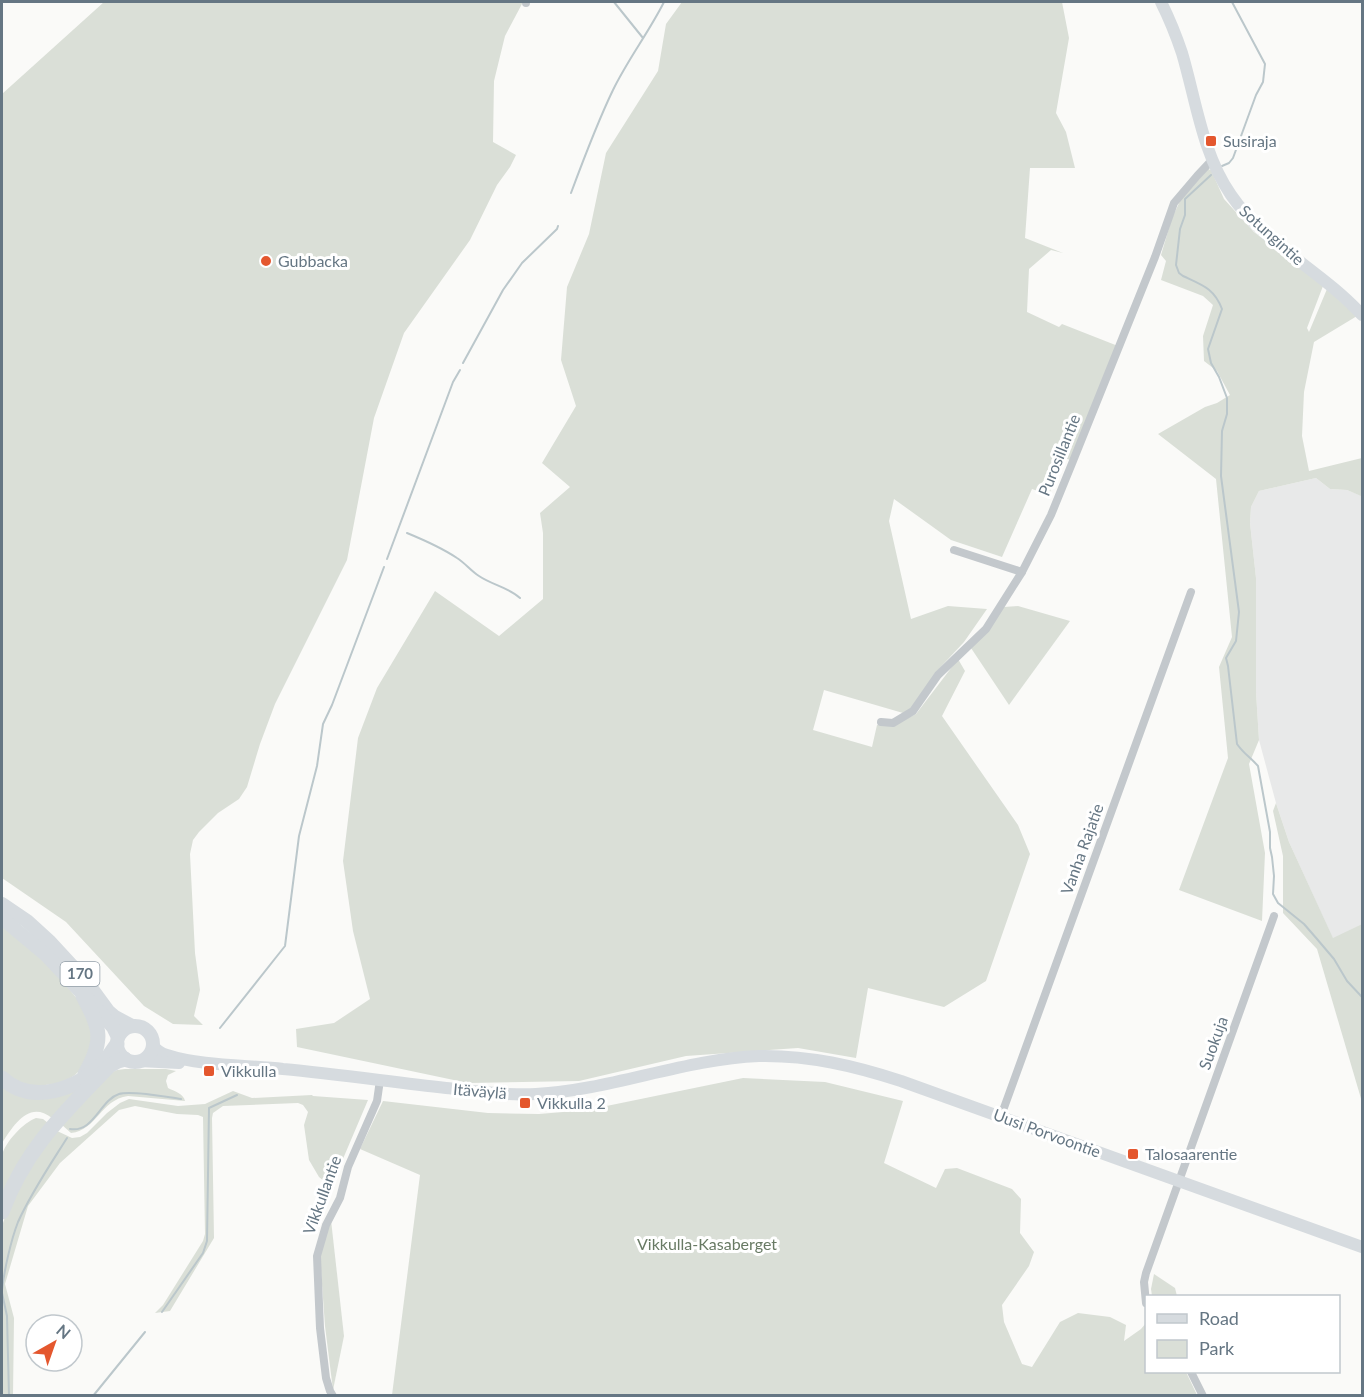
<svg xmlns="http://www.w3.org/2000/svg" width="1364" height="1397" font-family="Lato,sans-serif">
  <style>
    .built { fill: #e8e9e9 }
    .green { fill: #dadfd7 }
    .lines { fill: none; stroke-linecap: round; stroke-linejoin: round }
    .stream { stroke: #bbc7cb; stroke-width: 2 }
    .street { stroke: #c3c8cc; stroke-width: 8 }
    .secondary { stroke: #d6dbdf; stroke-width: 12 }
    .primary { stroke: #d6dbdf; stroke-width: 14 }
    .highway { stroke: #d6dbdf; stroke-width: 15 }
    .poi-dot { fill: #e4572e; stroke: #fff; stroke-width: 2 }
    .labels { text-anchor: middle; stroke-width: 6; stroke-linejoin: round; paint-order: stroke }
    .shield { fill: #fff; stroke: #939fa8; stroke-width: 1.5 }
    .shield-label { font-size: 15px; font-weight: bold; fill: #657683 }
    .poi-label { font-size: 16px; fill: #657683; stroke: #fff; text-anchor: start }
    .street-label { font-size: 16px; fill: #657683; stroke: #fff }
    .park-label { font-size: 16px; fill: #687a64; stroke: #fff }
  </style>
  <rect width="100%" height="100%" fill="#fafaf8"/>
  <polygon class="built" points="1316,478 1330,489 1347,490 1362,496 1362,924 1333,939 1289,842 1276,803 1259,740 1256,692 1256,578 1250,523 1251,507 1259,491"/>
  <g class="green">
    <polygon points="104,2 523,2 505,36 494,81 493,142 516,155 510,167 497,185 470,240 404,333 374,418 347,560 275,704 260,744 247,787 239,799 218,813 199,832 193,840 190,854 195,953 200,990 194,1016 203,1025 173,1024 144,1006 66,922 2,878 2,94"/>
    <polygon points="682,2 1062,2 1069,38 1056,113 1066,132 1075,168 1030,168 1025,238 1063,253 1051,250 1029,269 1027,312 1059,327 1062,324 1118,346 1073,461 1062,457 1049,495 1032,489 1002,557 951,540 894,499 889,521 911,619 948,606 987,609 964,642 936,672 912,708 903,713 824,690 813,730 872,747 877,725 892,726 916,714 958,659 965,671 942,716 1018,825 1030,854 986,981 944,1007 868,988 856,1058 798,1048 686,1056 579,1081 468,1083 297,1047 296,1029 334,1023 370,999 353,931 343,861 358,738 377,688 435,591 499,636 543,599 543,533 540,513 570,487 542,463 576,406 561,360 567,287 589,234 606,153 658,71 666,24"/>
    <polygon points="1208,169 1211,170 1224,199 1254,232 1323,286 1307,328 1309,332 1327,289 1357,316 1314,342 1304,392 1302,436 1309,471 1362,458 1362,498 1361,496 1347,490 1330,489 1316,478 1259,491 1251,507 1250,523 1256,578 1256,692 1259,740 1249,764 1265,853 1262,921 1179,890 1228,758 1219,667 1232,637 1216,479 1158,434 1205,407 1217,403 1230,395 1217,371 1204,361 1203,336 1213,305 1203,296 1161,280 1166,261 1161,255 1172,218 1181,199"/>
    <polygon points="1018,606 1070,621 1009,705 971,648 1004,607"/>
    <polygon points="1276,803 1289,842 1333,938 1362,924 1362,1102 1317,949 1283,913 1283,856 1273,811"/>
    <polygon points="2,926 36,953 65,984 79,1001 95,1034 84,1066 75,1075 62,1083 29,1087 2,1072"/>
    <path d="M125 1069H166L176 1071 168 1075 166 1081 168 1088C174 1091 184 1094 185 1101L128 1096C100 1100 97 1130 71 1133L61 1124 110 1073 117 1070Z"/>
    <path d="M90 1077 52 1118C29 1100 14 1125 2 1143V1085L16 1094Z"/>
    <polygon points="743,1078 825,1082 903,1101 884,1163 936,1188 945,1169 957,1168 1012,1189 1021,1199 1020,1233 1034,1252 1029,1266 1002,1305 1004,1322 1022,1364 1032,1367 1060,1322 1078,1313 1110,1317 1126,1325 1124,1341 1141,1329 1146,1323 1146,1372 1186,1372 1197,1395 392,1395 420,1175 360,1149 383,1101 488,1113 539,1114 587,1110"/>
    <polygon points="233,1091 252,1098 312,1095 313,1096 368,1100 331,1187 319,1177 309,1160 304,1125 308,1112 303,1105 298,1103 223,1106 213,1113 212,1118 214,1238 170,1311 155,1313 163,1305 203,1241 205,1234 203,1117 198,1115 177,1114 135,1106 119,1110 60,1163 28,1206 5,1284 14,1318 13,1395 2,1396 2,1226 11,1199 55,1130 72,1138 80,1137 87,1133 107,1113 120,1103 129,1099 178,1106 205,1104"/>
    <path d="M36 1118 43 1119 48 1123 2 1199C2 1188 0 1165 2 1156 4 1143 24 1122 36 1118Z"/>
    <polygon points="331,1220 344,1336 333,1390 325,1326 320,1256"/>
    <polygon points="1154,1274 1175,1288 1177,1296 1152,1296 1151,1289"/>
  </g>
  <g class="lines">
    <g class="stream">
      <polyline points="614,2 643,38"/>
      <polyline points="1222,166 1229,163 1233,158 1256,95 1263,82 1265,64 1232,2"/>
      <path d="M1211 175 1185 199V215L1180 229 1176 265 1179 273 1183 276C1202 285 1214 288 1222 309L1208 349 1211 363 1219 377 1227 398V414L1222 431 1221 476 1239 612 1236 641 1226 658 1228 666 1237 744C1243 753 1251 758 1258 766L1270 832V848L1272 857 1274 876 1273 894 1278 903 1304 924 1317 939 1334 959 1347 981 1362 997"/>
      <path d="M571 193C584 158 597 123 613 90 628 59 649 32 664 2"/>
      <polyline points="463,363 503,290 522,263 557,229 558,226"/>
      <path d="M407 533C424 540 442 548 457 558 465 563 471 571 479 576 492 585 508 587 520 598"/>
      <polyline points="387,559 453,382 460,370"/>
      <polyline points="220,1028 285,946 299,836 317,766 323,724 332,705 384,567"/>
      <path d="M70 1129C94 1133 100 1100 119 1094 132 1090 166 1097 181 1099"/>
      <path d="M2 1290C4 1271 11 1240 18 1222 31 1193 50 1165 67 1138"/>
      <polyline points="2,1293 7,1316 9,1396"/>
      <polyline points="162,1312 203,1253 207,1241 209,1108 237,1095"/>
      <polyline points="93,1396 145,1332"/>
    </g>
    <g class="street">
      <polyline points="526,3 526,2"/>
      <polyline points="954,550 1022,572"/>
      <polyline points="881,722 893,723 913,711 938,675 986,629 1022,572 1051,515 1073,461 1155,257 1174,203 1197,176 1212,160"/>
      <polyline points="1001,1116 1191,592"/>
      <polyline points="1146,1303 1144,1282 1146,1273 1274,916"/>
      <polyline points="1191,1372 1203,1396"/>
      <polyline points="333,1396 330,1391 326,1378 320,1328 317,1256 326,1225 340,1198 348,1167 377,1101 380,1080"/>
    </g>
    <g class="secondary">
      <path d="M1161 2C1169 18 1176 35 1182 53 1196 100 1202 153 1231 195 1265 245 1322 271 1362 315"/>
      <path d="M152 1044C156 1050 160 1053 167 1055 200 1066 248 1065 283 1069 338 1074 391 1082 446 1088 475 1091 506 1096 536 1094 611 1090 684 1059 759 1056 809 1055 855 1066 901 1081L1362 1247"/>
      <polyline points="139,1061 179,1063"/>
    </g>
    <g class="primary">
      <polyline points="2,904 27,921 50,942 86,981 108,1011 115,1017 132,1026"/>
      <polyline points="2,918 46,955 96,1008 113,1027 118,1037"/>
      <circle cx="135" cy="1044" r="18"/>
    </g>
    <g class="highway">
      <path d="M83 996C101 1028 104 1041 85 1074"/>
      <path d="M2 1078C32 1106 77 1089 103 1063 108 1058 112 1051 117 1044"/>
      <path d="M2 1212C25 1149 64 1113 109 1066L118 1061 125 1059"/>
    </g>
  </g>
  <g class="poi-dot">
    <rect x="1205" y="135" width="12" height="12" rx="3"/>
    <circle cx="266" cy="261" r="6"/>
    <rect x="203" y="1065" width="12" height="12" rx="3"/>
    <rect x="519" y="1097" width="12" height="12" rx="3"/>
    <rect x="1127" y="1148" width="12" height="12" rx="3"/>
  </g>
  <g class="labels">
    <rect class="shield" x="60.5" y="962" width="39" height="24" rx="4.5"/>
    <g class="shield-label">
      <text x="80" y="979">170</text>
    </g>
    <g class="poi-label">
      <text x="1223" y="147">Susiraja</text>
      <text x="278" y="267">Gubbacka</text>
      <text x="221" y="1077">Vikkulla</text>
      <text x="537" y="1109">Vikkulla 2</text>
      <text x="1145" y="1160">Talosaarentie</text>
    </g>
    <g class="street-label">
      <text transform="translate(1272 235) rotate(42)" y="6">Sotungintie</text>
      <text transform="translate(1059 455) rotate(-68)" y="6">Purosillantie</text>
      <text transform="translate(1082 849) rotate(-70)" y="6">Vanha Rajatie</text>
      <text transform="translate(1213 1043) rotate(-70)" y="6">Suokuja</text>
      <text transform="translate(480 1091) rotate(5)" y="6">Itäväylä</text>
      <text transform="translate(1047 1133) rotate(20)" y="6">Uusi Porvoontie</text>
      <text transform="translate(322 1195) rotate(-70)" y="6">Vikkullantie</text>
    </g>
    <g class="park-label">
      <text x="707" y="1250">Vikkulla-Kasaberget</text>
    </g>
  </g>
  <rect width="1364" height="1397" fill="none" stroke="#657683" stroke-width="6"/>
  <rect x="1145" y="1295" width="195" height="78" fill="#ffffff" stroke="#c1c8cd" stroke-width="1.5"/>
  <rect x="1157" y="1314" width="30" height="9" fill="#d6dbdf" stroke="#c1c8cd" stroke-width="1.5"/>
  <text x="1199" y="1325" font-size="18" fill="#657683">Road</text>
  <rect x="1157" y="1340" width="30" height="18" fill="#dadfd7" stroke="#c1c8cd" stroke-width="1.5"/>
  <text x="1199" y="1355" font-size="18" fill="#657683">Park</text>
  <g transform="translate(54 1343) rotate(40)"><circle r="28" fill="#ffffff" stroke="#c1c8cd" stroke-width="1.5"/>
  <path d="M0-4.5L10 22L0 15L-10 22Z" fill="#e4572e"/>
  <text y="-9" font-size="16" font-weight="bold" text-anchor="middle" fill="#657683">N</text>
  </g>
</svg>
